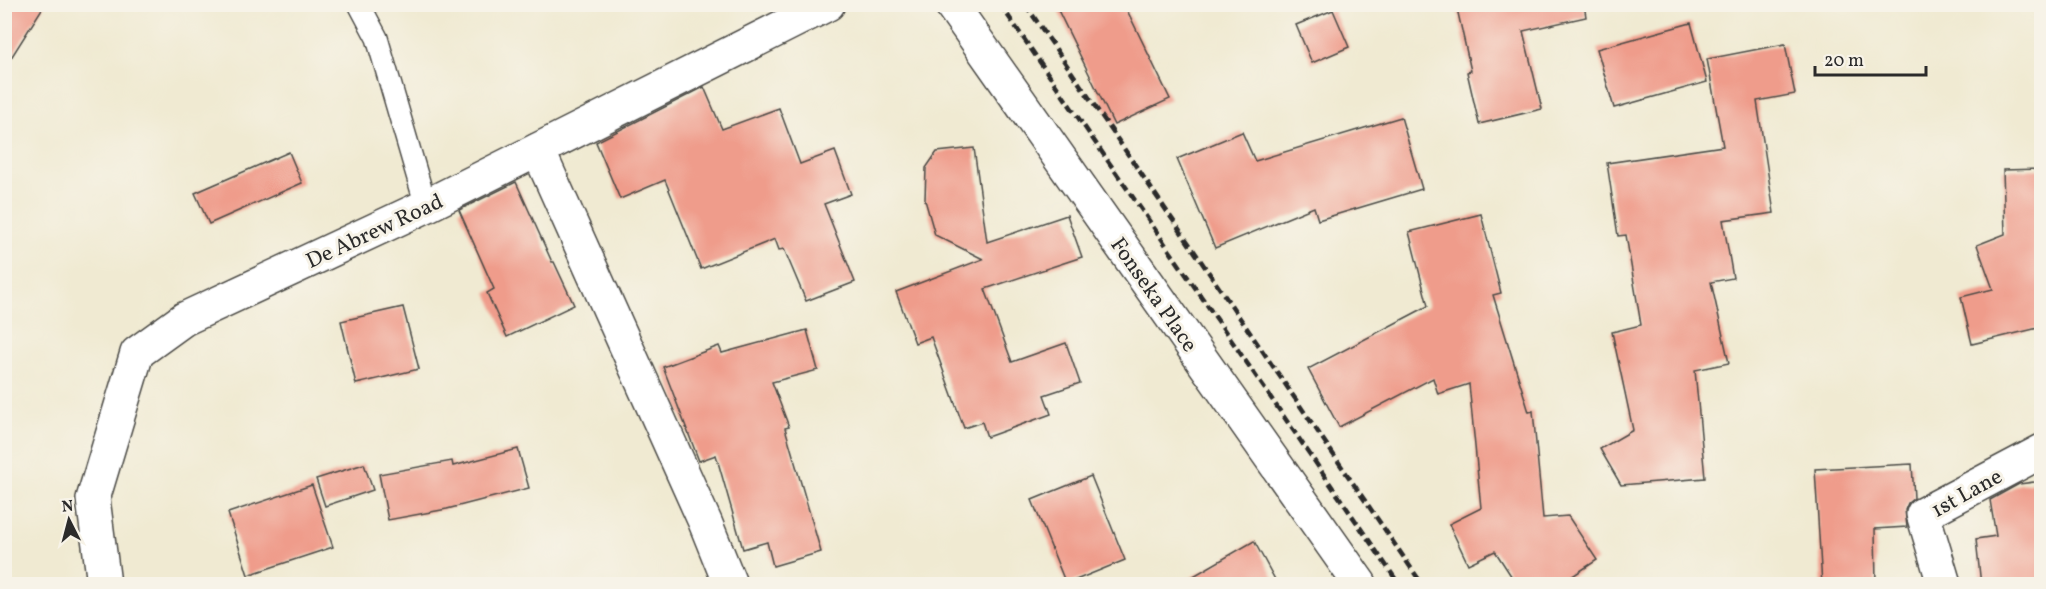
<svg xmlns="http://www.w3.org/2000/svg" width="2046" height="589" font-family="Vollkorn,serif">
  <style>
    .building { fill: #ef9c8b }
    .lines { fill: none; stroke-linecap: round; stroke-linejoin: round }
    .lane-casing { stroke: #494844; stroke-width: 24 }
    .street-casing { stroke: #494844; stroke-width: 36 }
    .lane { stroke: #fff; stroke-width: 21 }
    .street { stroke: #fff; stroke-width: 33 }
    .rail { stroke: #2b2b2b; stroke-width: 4.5; stroke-dasharray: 9 4.5; stroke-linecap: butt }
    .labels { text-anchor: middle; stroke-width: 6; stroke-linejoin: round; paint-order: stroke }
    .street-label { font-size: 22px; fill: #2b2b2b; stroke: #f7f3e8 }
  </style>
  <rect width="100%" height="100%" fill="#f7f3e8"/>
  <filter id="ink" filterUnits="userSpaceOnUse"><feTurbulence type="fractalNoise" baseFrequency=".0167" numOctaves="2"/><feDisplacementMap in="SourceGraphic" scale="12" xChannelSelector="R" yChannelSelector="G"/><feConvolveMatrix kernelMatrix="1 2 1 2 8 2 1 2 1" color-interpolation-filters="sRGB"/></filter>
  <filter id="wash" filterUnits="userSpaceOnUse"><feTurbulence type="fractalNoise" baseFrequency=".008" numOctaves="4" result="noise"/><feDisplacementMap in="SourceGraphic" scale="24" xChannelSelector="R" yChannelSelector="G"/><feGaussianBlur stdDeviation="1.35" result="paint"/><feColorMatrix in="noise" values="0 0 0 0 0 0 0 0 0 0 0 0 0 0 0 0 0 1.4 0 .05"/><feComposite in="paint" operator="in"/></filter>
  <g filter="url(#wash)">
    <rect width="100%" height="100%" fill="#f0ead2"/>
    <g id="blocks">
      <g class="building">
        <polygon points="4,4 45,4 4,69"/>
        <polygon points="1055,4 1124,4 1170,99 1114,125"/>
        <polygon points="1456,4 1584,4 1586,17 1523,31 1542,109 1479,124 1467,72 1471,71"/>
        <polygon points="1333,10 1349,47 1312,63 1296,25"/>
        <polygon points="1691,23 1707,82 1614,108 1597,49"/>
        <polygon points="1785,44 1795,94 1757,101 1774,213 1723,220 1733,278 1711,282 1729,363 1695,370 1705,478 1621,485 1600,449 1633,430 1612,332 1641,325 1626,235 1618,236 1607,163 1723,146 1707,59"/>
        <polygon points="704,87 722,129 779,108 800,164 835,151 851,194 824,204 855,282 806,301 784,249 779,250 775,239 701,269 665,180 620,199 596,142"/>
        <polygon points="1401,117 1422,189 1318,220 1314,207 1215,248 1177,159 1242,132 1255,161"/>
        <polygon points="974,148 987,242 1067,215 1082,257 985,289 1012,362 1066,343 1080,383 1044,395 1051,414 987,437 982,422 964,428 931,337 915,343 896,292 983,259 935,235 925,200 926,168 937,152"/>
        <polygon points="289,152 302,183 209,224 195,193"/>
        <polygon points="2042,169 2042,327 1972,344 1961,297 1993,289 1977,245 2005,234 2003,170"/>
        <polygon points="516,182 552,262 554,262 574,305 507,337 487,293 494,289 459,210"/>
        <polygon points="1481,214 1501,293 1493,295 1529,412 1533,411 1543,518 1568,516 1597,560 1559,585 1517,585 1495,551 1468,564 1449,524 1481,508 1469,384 1438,394 1433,378 1339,427 1308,369 1428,306 1409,232"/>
        <polygon points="403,307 419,369 356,384 341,321"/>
        <polygon points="807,330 818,370 772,382 789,427 785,428 821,552 773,566 767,542 743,549 716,455 699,461 663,367 719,346 722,353"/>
        <polygon points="518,449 529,488 447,509 388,520 379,474 452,461 453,466"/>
        <polygon points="364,464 373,490 325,506 316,479"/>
        <polygon points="1912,464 1914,498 1908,503 1905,510 1907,527 1875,529 1876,585 1822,585 1815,469"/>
        <polygon points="1091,476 1125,560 1066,584 1032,500"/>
        <polygon points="2042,481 2042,585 1981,585 1976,539 1996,536 1990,500 2019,484"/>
        <polygon points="312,485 333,547 248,575 228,513"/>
        <polygon points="1254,541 1278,585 1178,585"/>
      </g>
    </g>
  </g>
  <g filter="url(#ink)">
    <use href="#blocks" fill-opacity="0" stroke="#494844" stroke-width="1.5"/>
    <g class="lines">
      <g class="lane-casing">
        <polyline id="lane" points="359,4 377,38 426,206"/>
      </g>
      <g class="street-casing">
        <g id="street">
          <polyline points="951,4 1360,584"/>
          <polyline points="538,150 705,522 730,584"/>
          <polyline points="104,584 93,499 137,353 184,319 426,206 828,4"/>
          <polyline points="1944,584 1923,514 2042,451"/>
        </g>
      </g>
      <use href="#lane" class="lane"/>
      <use href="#street" class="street"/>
      <g class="rail">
        <polyline points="1000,4 1399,584"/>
        <polyline points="1025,4 1422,584"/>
      </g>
    </g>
  </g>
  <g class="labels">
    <g class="street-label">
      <text transform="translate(374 230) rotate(-25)" y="8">De Abrew Road</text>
      <text transform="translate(1155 294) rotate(55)" y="8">Fonseka Place</text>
      <text transform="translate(1966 492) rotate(-29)" y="8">1st Lane</text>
    </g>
  </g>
  <rect width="2046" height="589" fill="none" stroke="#f7f3e8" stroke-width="24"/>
  <g transform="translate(69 520) rotate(354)" stroke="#f7f3e8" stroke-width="4.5" paint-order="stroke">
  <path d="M0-4.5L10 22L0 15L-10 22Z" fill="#2b2b2b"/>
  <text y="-9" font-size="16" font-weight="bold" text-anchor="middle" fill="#2b2b2b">N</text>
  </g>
  <path d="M1815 66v9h111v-9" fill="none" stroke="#2b2b2b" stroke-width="3"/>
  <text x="1824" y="66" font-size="18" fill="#2b2b2b" stroke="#f7f3e8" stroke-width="4.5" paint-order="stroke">20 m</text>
</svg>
